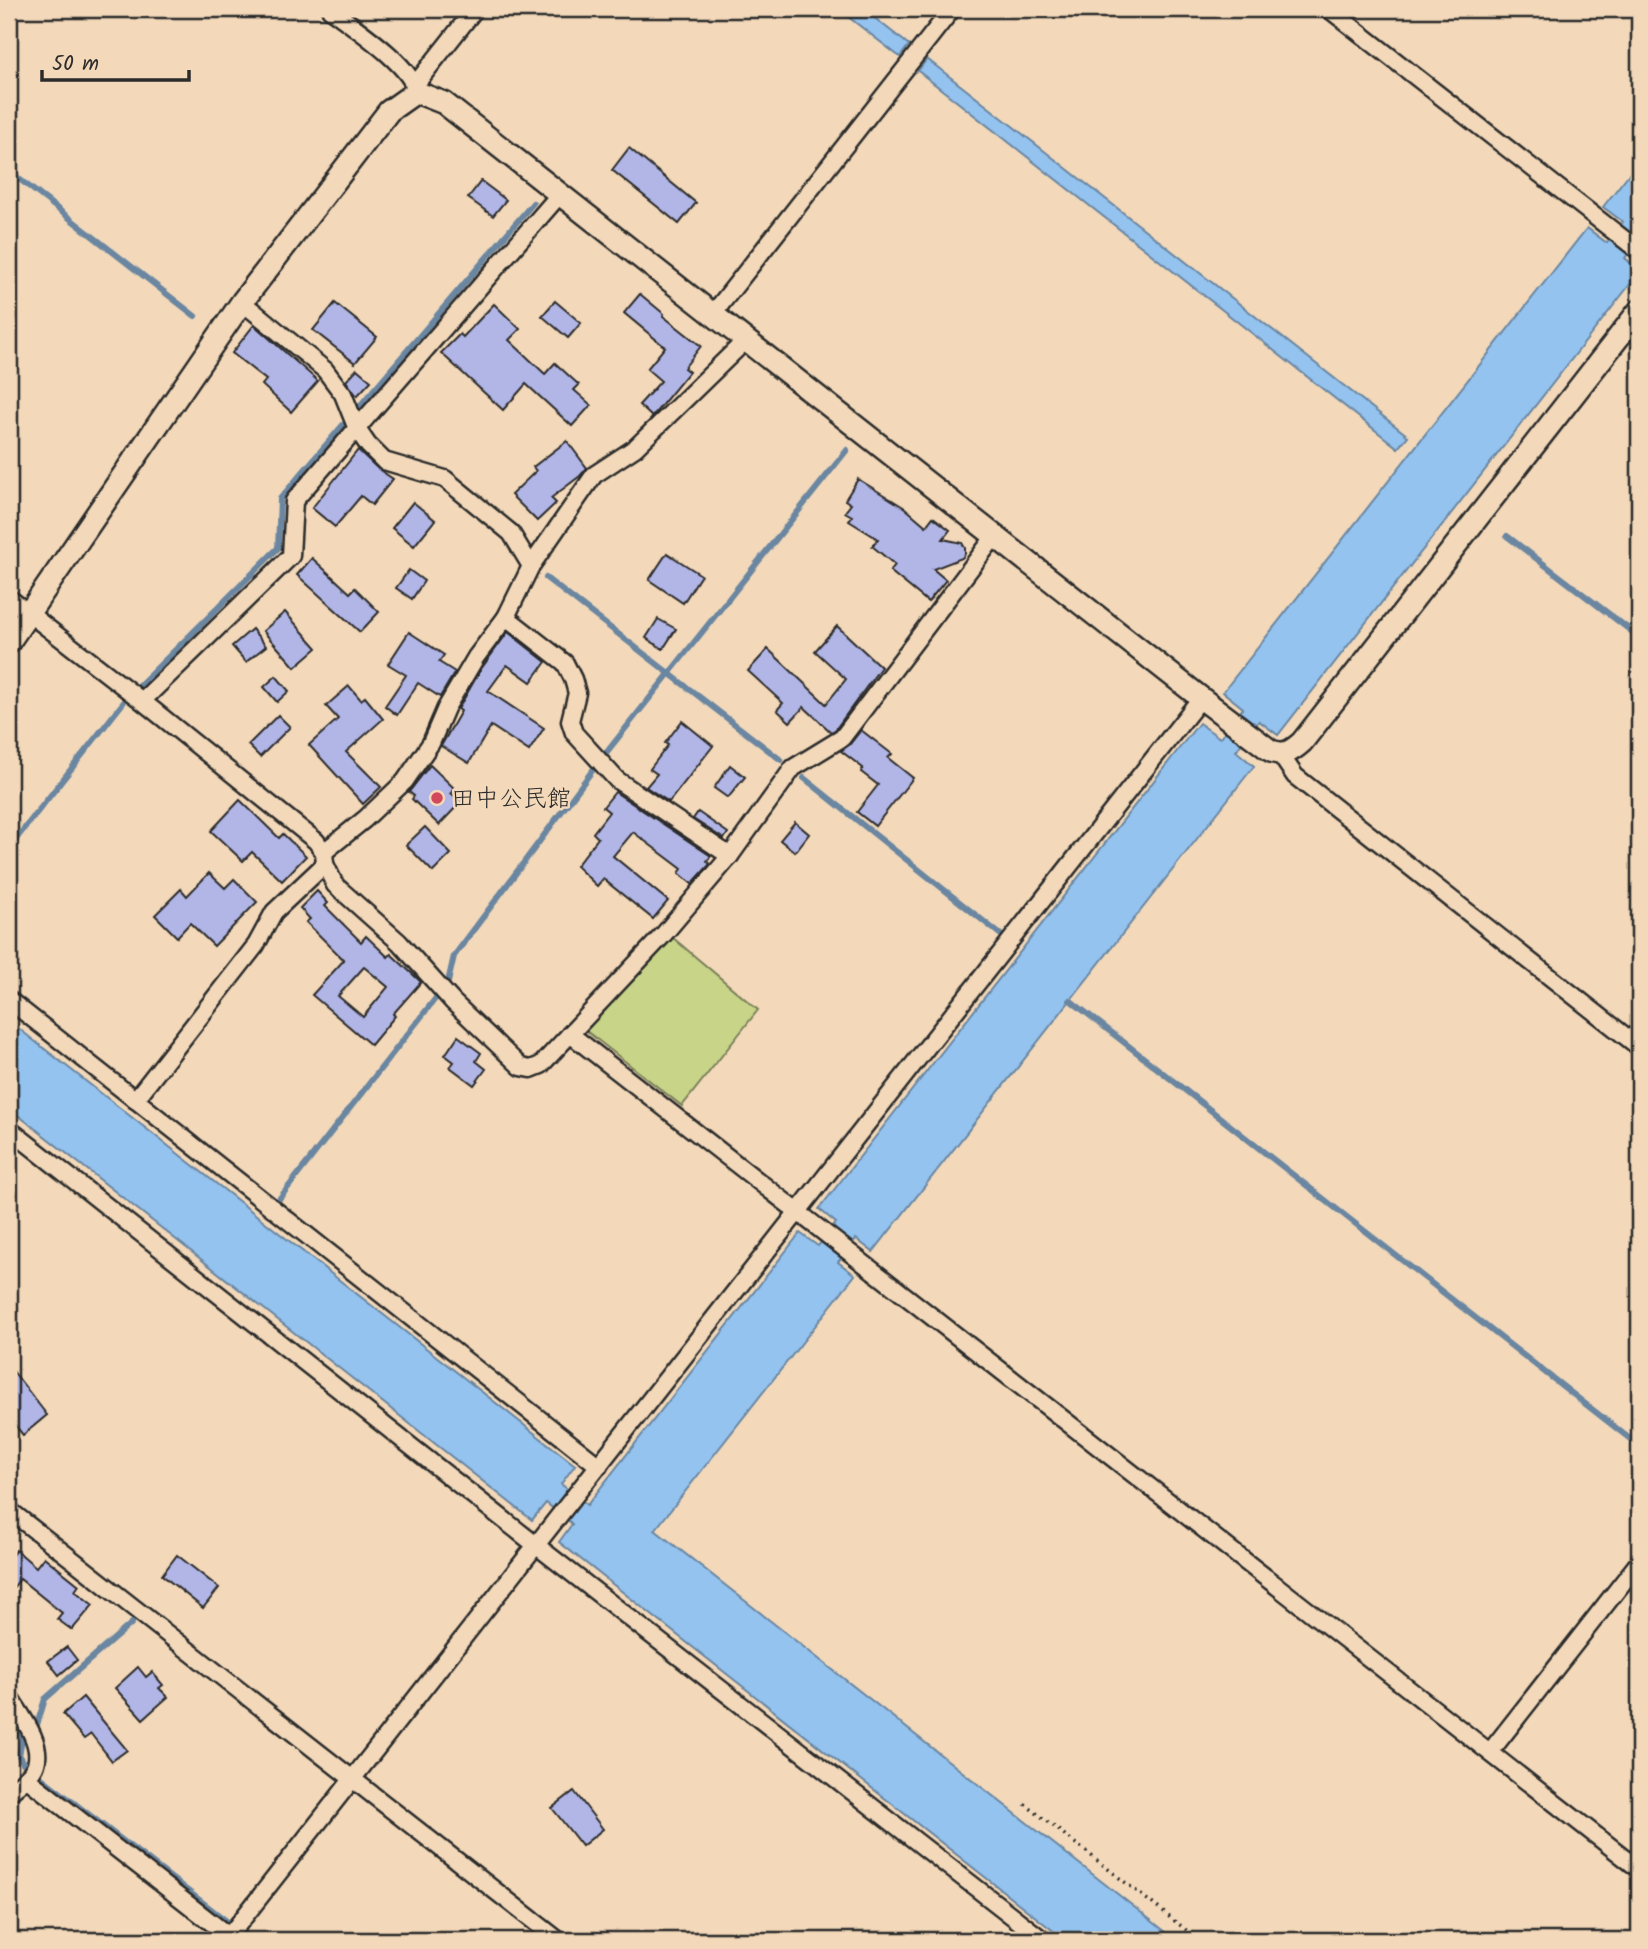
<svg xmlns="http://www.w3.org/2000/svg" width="1648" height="1949" font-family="Kalam,'Klee One',sans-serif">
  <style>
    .green { fill: #c8d588; stroke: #7a805a; stroke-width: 2 }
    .water { fill: #94c3ef; stroke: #6a86a1; stroke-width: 2 }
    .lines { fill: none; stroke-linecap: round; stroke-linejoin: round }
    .stream { stroke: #6a86a1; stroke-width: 6 }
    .building { fill: #b2b6e7; stroke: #2b2b2b; stroke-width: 2; fill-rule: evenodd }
    .street-casing { stroke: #2b2b2b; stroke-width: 21 }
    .secondary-casing { stroke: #2b2b2b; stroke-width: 26 }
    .path { stroke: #2b2b2b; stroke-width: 3.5; stroke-dasharray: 2 5; stroke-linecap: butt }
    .street { stroke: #f3d9ba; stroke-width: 16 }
    .secondary { stroke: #f3d9ba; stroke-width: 21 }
    .poi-dot { fill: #d1495b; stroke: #f3d9ba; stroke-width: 2.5 }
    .labels { text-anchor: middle; stroke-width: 5; stroke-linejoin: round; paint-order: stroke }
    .poi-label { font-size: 24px; fill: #2b2b2b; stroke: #f3d9ba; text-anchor: start }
  </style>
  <rect width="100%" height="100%" fill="#f3d9ba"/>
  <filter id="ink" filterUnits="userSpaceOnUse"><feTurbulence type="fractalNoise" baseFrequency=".0143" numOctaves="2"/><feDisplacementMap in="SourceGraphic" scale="14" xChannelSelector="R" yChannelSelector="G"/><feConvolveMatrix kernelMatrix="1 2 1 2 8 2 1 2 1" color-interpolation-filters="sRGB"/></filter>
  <g filter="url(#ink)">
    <polygon class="green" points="672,937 758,1010 682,1106 585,1030"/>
    <g class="water">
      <polygon points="838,9 863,9 909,45 900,57"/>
      <polygon points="927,59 1408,436 1398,448 918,71"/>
      <polygon points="1639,161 1639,239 1625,258 1639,270 1639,273 1278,735 1259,721 1236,751 1254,766 873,1252 856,1239 838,1262 855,1275 655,1530 1176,1940 1065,1940 559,1542 572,1524 569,1521 546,1503 532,1520 9,1108 9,1021 575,1465 561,1484 587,1505 800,1233 818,1246 836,1223 819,1209 1199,723 1220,738 1243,708 1223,692 1587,228 1607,243 1623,222 1603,207"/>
    </g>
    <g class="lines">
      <g class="stream">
        <polyline points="9,171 195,316"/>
        <polyline points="359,407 533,203"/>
        <polyline points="1507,536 1639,637"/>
        <polyline points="546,578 781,760"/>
        <polyline points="139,686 278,548 280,499 343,425"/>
        <polyline points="606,753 847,450"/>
        <polyline points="804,778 1001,935"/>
        <polyline points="9,848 123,703"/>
        <polyline points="448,982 454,956 592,771"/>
        <polyline points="1070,1000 1639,1446"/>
        <polyline points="279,1199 435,999"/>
        <polyline points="9,1719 22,1738 19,1756 23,1763"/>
        <polyline points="36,1728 45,1699 132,1623"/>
        <polyline points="38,1775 228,1922"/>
        <polyline points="245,1936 251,1940"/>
      </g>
    </g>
    <g class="building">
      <polygon points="629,148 696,203 679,224 612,170"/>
      <polygon points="481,181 506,200 493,216 468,198"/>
      <polygon points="640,294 664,314 663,316 701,346 684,368 689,372 652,417 639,405 661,381 647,369 665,347 624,313"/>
      <polygon points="555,301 581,323 568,338 542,316"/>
      <polygon points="335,303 377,337 355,363 313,330"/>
      <polygon points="494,304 520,329 509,340 545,374 555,363 579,385 574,390 591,405 572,426 526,384 503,410 441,353 460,334 463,337"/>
      <polygon points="254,325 318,381 291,412 262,385 266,380 232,353"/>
      <polygon points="357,369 371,381 357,396 346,381"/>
      <polygon points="567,441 587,468 580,476 551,498 556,503 537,521 511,495 536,471 533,467"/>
      <polygon points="358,450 377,468 393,479 372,505 361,496 335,527 312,508"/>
      <polygon points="858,479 905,508 926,526 933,517 950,530 943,539 962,543 965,548 965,554 962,558 933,569 946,580 928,602 890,571 895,565 872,546 878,539 849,521 852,516 845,512 851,504 845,500"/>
      <polygon points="413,502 435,520 414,546 392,528"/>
      <polygon points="667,553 701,575 683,603 649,580"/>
      <polygon points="312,558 350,593 355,588 379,612 360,632 297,575"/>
      <polygon points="409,570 424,581 412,599 396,588"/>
      <polygon points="285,612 317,648 295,667 263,631"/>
      <polygon points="658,619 676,629 663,649 646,638"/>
      <polygon points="837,626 881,667 835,730 831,732 804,707 790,722 777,710 783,703 748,671 768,649 826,704 846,679 815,651"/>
      <polygon points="252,629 266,646 246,662 232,646"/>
      <polygon points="409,632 444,655 439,662 455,672 440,697 418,683 397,715 385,706 406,675 388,664"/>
      <polygon points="508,632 546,662 531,682 507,665 488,691 544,728 529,751 491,726 469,763 441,746 461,711 458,709 481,669"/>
      <polygon points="276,676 289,691 277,702 264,687"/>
      <polygon points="349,686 361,700 365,697 383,719 346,752 381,787 363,804 309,745 338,719 326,706"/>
      <polygon points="278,715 290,727 260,757 248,745"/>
      <polygon points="682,721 713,746 669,802 646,787 657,774 650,769 668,745 665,743"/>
      <polygon points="861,730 892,754 888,758 913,778 875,826 857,812 878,785 861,772 863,768 841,751 850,744"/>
      <polygon points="430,765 455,789 451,793 461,802 439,825 412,799 414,796 409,792"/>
      <polygon points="730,765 745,777 728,798 714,788"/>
      <polygon points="615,792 711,856 707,861 710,864 692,884 679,873 682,869 633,832 613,856 668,901 653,919 603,879 597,886 576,866 598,838 593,833 609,812 603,807"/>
      <polygon points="240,800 279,838 283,834 306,856 282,881 252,852 243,861 211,831"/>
      <polygon points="698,812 728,833 724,839 693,819"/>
      <polygon points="795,822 809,834 795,852 780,840"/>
      <polygon points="425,827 451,854 433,872 406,845"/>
      <polygon points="209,873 225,888 234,879 257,902 214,946 190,923 177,937 155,915 181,889 187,896"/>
      <path d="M317 891 328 903 325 906 361 942 366 936 388 957 391 954 421 982 393 1014 395 1016 371 1045 312 995 344 960 306 922 310 919 300 908ZM364 967 388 987 363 1017 338 996Z"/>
      <polygon points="458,1036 481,1053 476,1061 486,1069 474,1085 450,1067 454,1062 445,1055"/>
      <polygon points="9,1366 47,1415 23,1435 9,1418"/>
      <polygon points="16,1550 36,1567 44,1557 79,1585 75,1591 93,1605 72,1630 57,1619 62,1613 20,1579 9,1593 9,1559"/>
      <polygon points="177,1555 219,1588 203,1608 162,1575"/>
      <polygon points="67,1647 77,1660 59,1675 48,1661"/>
      <polygon points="138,1667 146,1677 152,1672 163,1685 159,1688 168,1697 143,1719 115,1688"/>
      <polygon points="83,1697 127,1750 112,1761 91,1734 84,1739 63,1714"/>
      <polygon points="574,1791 603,1829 582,1846 552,1808"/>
    </g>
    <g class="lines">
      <g class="street-casing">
        <g id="street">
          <path d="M330 9C352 26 412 65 416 92"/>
          <polyline points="1329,9 1639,251"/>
          <polyline points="415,85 475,9"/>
          <polyline points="242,302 325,370 343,394 357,429 368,445 384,461 445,479 511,533 531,566"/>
          <polyline points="713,314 952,9"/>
          <polyline points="9,598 142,701 316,841 324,852 325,864 335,885 399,942 453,1002 521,1067 531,1069 541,1065 664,934 730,856 793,768 842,738 995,536"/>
          <polyline points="506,617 565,663 573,679 577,693 570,721 574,733 617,780 730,856"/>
          <polyline points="142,701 291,556 294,501 560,194"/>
          <polyline points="1280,754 1295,776 1639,1047"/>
          <polyline points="324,852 365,819 405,781 431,743 446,708 476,657 506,617 531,566 594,475 635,448 746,340"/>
          <polyline points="9,1000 599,1466"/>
          <polyline points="570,1034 1639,1869"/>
          <polyline points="135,1100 256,945 274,912 325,864"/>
          <polyline points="9,1129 537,1546 1043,1940"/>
          <polyline points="9,1510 558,1940"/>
          <path d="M9 1696C20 1714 43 1742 36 1764 32 1776 18 1785 9 1793"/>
          <polyline points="1490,1752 1639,1562"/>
          <polyline points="26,1778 230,1937"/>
          <polyline points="226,1940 1201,698"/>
        </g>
      </g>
      <g class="secondary-casing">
        <path id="secondary" d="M9 642 242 302 389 111 416 92 444 103 1201 698 1271 751C1285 756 1292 751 1302 742L1639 311"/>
      </g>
      <polyline class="path" points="1025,1804 1199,1940"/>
      <use href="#street" class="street"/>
      <use href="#secondary" class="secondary"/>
    </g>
  </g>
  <circle class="poi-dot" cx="437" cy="798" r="7"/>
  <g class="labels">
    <g class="poi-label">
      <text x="451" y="806">田中公民館</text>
    </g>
  </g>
  <rect width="1648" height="1949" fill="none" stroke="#f3d9ba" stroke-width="35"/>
  <rect x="18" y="18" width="1613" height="1914" fill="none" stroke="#2b2b2b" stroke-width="2.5" filter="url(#ink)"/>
  <path d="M42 70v10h147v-10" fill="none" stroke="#2b2b2b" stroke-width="3.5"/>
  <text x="52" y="70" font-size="21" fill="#2b2b2b" stroke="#f3d9ba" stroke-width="5" paint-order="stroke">50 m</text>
</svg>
